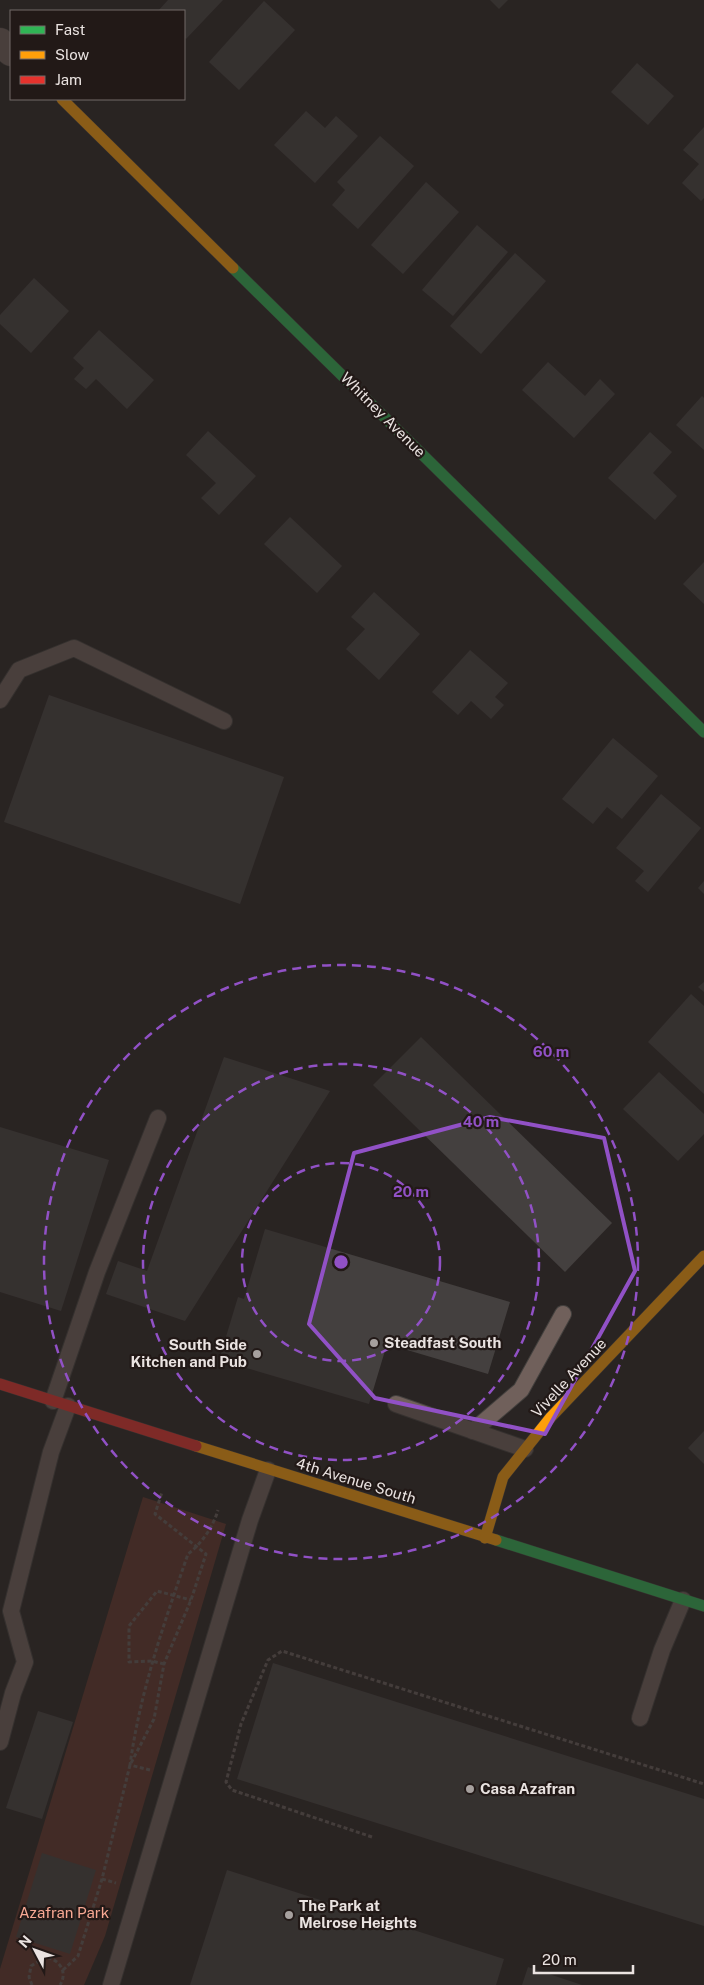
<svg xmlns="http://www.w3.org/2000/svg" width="704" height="1985" font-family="'Public Sans',sans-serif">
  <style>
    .green { fill: #60342a }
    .building { fill: #44403f }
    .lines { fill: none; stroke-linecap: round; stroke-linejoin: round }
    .lane-casing { stroke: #43403e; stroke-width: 18 }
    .street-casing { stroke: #43403e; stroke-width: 29 }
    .fast-casing { stroke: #43403e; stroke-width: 12 }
    .slow-casing { stroke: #43403e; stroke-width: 12 }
    .jam-casing { stroke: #43403e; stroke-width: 12 }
    .path { stroke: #645b59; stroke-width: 3; stroke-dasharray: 4 2.5; stroke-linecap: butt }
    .lane { stroke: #70605b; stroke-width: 16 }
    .street { stroke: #70605b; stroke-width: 28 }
    .fast { stroke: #30b455; stroke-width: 11 }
    .slow { stroke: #ff9f0a; stroke-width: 11 }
    .jam { stroke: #e5322d; stroke-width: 11 }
    .marked { fill: none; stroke: #9151c6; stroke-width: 4; stroke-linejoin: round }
    .ring { fill: none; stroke: #9151c6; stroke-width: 2.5; stroke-dasharray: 9 6 }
    .poi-dot { fill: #a6a09e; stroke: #221917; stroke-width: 2 }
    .labels { text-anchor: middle; stroke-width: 4.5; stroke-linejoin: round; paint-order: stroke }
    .street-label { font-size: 15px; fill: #eae3e1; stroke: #221917 }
    .poi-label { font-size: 15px; font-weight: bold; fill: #eae3e1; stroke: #221917; text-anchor: start }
    .park-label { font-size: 15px; fill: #f7a894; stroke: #221917 }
    .centre { fill: #9151c6; stroke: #221917; stroke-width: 2.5 }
    .ring-label { font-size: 15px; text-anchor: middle; font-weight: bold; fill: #9151c6; stroke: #221917; stroke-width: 4.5; stroke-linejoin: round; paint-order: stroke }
  </style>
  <rect width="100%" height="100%" fill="#292423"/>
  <polygon class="green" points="143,1497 226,1524 105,1936 84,1985 0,1985 0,1969"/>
  <g class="building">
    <polygon points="168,0 223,0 186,39 184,36 184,11 158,11"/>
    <polygon points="490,0 508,0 499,9"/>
    <polygon points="264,1 295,30 239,90 209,62"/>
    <polygon points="637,63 674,96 648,125 611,92"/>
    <polygon points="306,111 325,128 336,116 358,136 315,183 274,145"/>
    <polygon points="704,127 704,198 701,201 682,183 699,164 683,150"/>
    <polygon points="380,136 414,166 358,229 332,205 345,190 337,182"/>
    <polygon points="426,182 459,212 403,274 371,245"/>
    <polygon points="477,225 508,252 453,316 422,290"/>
    <polygon points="515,253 546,281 481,354 450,326"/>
    <polygon points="34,278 69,311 31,353 0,324 0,315"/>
    <polygon points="99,330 154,380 127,409 96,379 86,389 74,379 84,368 73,358"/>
    <polygon points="548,362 585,396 600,379 615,394 574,438 522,390"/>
    <polygon points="702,396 704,398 704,450 676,425"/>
    <polygon points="208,431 256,476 219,515 201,498 216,483 186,455"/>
    <polygon points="650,432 672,452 653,473 677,496 655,520 608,478"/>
    <polygon points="290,517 342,566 317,593 264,544"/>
    <polygon points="704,562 704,604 683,584"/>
    <polygon points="374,592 420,634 379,680 346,649 365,629 351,617"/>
    <polygon points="470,650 508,683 495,697 504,705 491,719 471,701 458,715 432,692"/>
    <polygon points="49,695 284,777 240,904 4,822"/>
    <polygon points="613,738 658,776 622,819 607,807 593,824 562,799"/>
    <polygon points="661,794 701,828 648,892 635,881 644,871 616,848"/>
    <polygon points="704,881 704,894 698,888"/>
    <polygon points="704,982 704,992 698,987"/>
    <polygon points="691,994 704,1006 704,1094 648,1042"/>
    <polygon points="421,1037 612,1223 565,1272 373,1085"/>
    <polygon points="224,1057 330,1091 185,1321 106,1294 118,1261 147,1271"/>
    <polygon points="659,1072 704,1114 704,1134 678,1161 623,1109"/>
    <polygon points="0,1127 109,1160 61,1311 0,1292"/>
    <polygon points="265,1229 510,1302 488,1374 387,1344 369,1404 219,1360 238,1297 244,1299"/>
    <polygon points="704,1431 704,1464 688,1448"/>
    <polygon points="273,1663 704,1799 704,1926 237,1779"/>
    <polygon points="38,1711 73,1722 42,1819 6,1808"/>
    <polygon points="42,1853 96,1870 70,1954 16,1937"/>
    <polygon points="227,1870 504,1959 496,1985 190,1985"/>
    <polygon points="528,1967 582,1985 522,1985"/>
  </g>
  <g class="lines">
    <g class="lane-casing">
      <g id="lane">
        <polyline points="0,700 19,670 74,648 224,721"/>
        <polyline points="53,1401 97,1272 158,1118"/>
        <polyline points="396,1404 525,1449"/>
        <polyline points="473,1431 521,1390 563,1314"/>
        <polyline points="640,1718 662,1650 683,1600"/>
        <polyline points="0,1742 13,1693 25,1662 11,1611 51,1452 68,1406"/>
        <polyline points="111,1985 250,1520 268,1470"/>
      </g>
    </g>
    <g class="street-casing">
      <polyline id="street" points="0,42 11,52"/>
    </g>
    <g class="fast-casing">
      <g id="fast">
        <polyline points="233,268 704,732"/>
        <polyline points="496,1540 704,1606"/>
      </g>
    </g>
    <g class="slow-casing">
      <g id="slow">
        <polyline points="62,99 233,268"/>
        <polyline points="196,1446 496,1540"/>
        <polyline points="485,1538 503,1477 551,1417 704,1256"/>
      </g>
    </g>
    <g class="jam-casing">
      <polyline id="jam" points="0,1384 196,1446"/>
    </g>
    <g class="path">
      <polyline points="164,1664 152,1661 129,1662 129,1626 157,1591 191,1600"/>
      <path d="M150 1770 130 1765C140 1692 164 1623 188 1554 202 1543 213 1527 218 1510"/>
      <polyline points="372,1837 232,1790 226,1782 241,1724 268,1660 282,1651 704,1784"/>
      <polyline points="102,1879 116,1883"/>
      <polyline points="63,1970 78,1956 102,1879 130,1765 154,1719 164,1664 191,1600 206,1554 155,1514 162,1492"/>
      <path d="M32 1985 29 1977 31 1966 46 1957C60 1960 68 1972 60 1985"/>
    </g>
    <use href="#lane" class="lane"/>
    <use href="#street" class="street"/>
    <use href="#fast" class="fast"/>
    <use href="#slow" class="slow"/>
    <use href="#jam" class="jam"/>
  </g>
  <path d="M0 0H704V1985H0ZM490 1117 604 1138 635 1271 545 1434 375 1398 309 1324 354 1153Z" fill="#292423" fill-opacity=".55" fill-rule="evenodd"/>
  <path class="marked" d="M490 1117 604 1138 635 1271 545 1434 375 1398 309 1324 354 1153Z"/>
  <g class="ring">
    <circle cx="341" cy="1262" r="99"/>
    <circle cx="341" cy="1262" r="198"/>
    <circle cx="341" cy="1262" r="297"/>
  </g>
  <g class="poi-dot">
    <circle cx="374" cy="1343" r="5"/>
    <circle cx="257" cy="1354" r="5"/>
    <circle cx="470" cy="1789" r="5"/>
    <circle cx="289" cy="1915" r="5"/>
  </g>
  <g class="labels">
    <g class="street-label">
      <text transform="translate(383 415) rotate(45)" y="5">Whitney Avenue</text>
      <text transform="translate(569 1378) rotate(-47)" y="5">Vivelle Avenue</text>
      <text transform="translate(356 1481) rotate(17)" y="5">4th Avenue South</text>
    </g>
    <g class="poi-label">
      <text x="384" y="1348">Steadfast South</text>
      <text x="247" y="1350" text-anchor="end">South Side<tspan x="247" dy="17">Kitchen and Pub</tspan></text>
      <text x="480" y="1794">Casa Azafran</text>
      <text x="299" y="1911">The Park at<tspan x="299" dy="17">Melrose Heights</tspan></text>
    </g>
    <g class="park-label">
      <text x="64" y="1918">Azafran Park</text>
    </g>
  </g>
  <circle cx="341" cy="1262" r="8" class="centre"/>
  <g class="ring-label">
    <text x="551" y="1057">60 m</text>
    <text x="481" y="1127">40 m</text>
    <text x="411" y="1197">20 m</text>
  </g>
  <rect x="10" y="10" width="175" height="90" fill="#221917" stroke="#726a68"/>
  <rect x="20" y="26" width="25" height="8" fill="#30b455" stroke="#726a68"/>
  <text x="55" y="35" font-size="15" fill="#eae3e1">Fast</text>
  <rect x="20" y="51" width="25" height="8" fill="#ff9f0a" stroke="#726a68"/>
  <text x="55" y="60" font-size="15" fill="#eae3e1">Slow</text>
  <rect x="20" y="76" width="25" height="8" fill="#e5322d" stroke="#726a68"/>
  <text x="55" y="85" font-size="15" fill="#eae3e1">Jam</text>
  <g transform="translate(35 1950) rotate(311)" stroke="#221917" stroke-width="4" paint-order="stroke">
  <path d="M0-4L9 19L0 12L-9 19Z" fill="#eae3e1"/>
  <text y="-8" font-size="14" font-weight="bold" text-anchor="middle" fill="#eae3e1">N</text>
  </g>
  <path d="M534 1965v8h99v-8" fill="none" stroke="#eae3e1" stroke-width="2.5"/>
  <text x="542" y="1965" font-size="15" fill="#eae3e1" stroke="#221917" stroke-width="4" paint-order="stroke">20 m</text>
</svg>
